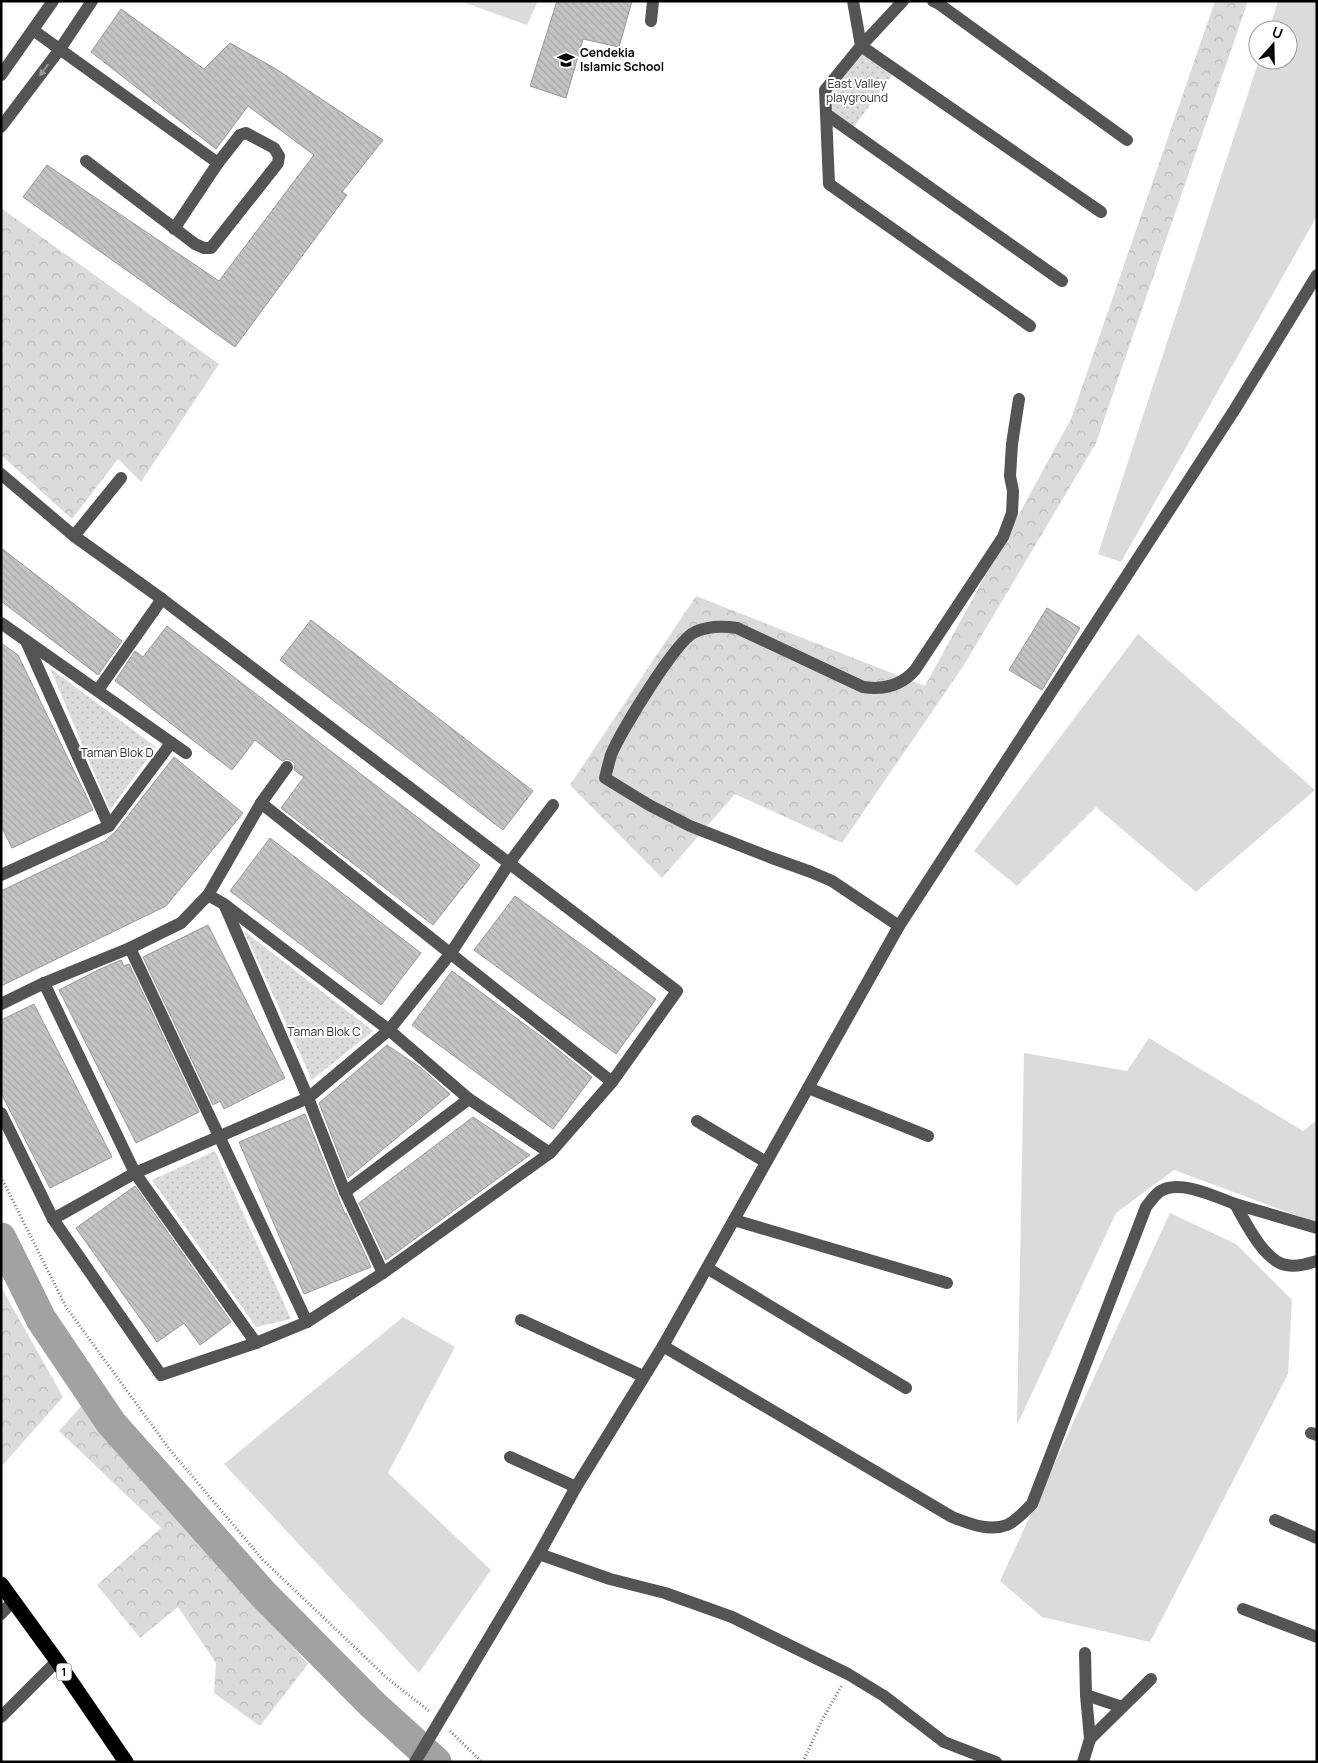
<svg xmlns="http://www.w3.org/2000/svg" width="1318" height="1763" font-family="Manrope,sans-serif">
  <style>
    .green { fill: #dbdbdb }
    .forest { fill: url(#forest-crowns) }
    .park { fill: url(#park-dots) }
    .lines { fill: none; stroke-linecap: round; stroke-linejoin: round }
    .river { stroke: #a2a2a2; stroke-width: 31 }
    .building { fill: url(#building-back-hatch); stroke: #989898 }
    .path { stroke: #767676; stroke-width: 3; stroke-dasharray: 1 2.5; stroke-linecap: butt }
    .minor { stroke: #545454; stroke-width: 12 }
    .highway { stroke: #000; stroke-width: 15 }
    .oneway { fill: #989898 }
    .labels { text-anchor: middle; stroke-width: 4; stroke-linejoin: round; paint-order: stroke }
    .shield { fill: #fff; stroke: #4c4c4c; stroke-width: 1 }
    .shield-label { font-size: 11px; font-weight: bold; fill: #000 }
    .poi-label { font-size: 12px; font-weight: bold; fill: #000; stroke: #fff; text-anchor: start }
    .park-label { font-size: 12px; fill: #323232; stroke: #fff }
  </style>
  <defs>
    <pattern id="forest-crowns" width="20" height="18" patternUnits="userSpaceOnUse" patternTransform="scale(1.25)"><rect width="20" height="18" fill="#dbdbdb"/><path d="M2 6a3 3 0 1 1 6 0M12 15a3 3 0 1 1 6 0" fill="none" stroke="#bababa"/></pattern>
    <pattern id="park-dots" width="8" height="8" patternUnits="userSpaceOnUse" patternTransform="scale(1.25)"><rect width="8" height="8" fill="#dbdbdb"/><path d="M2 2h.1M6 6h.1" fill="none" stroke="#bababa" stroke-width="1.8" stroke-linecap="round"/></pattern>
    <pattern id="building-back-hatch" width="6" height="6" patternUnits="userSpaceOnUse" patternTransform="scale(1.25)"><rect width="6" height="6" fill="#c4c4c4"/><path d="M-1 5l2 2M0 0l6 6M5-1l2 2" fill="none" stroke="#a7a7a7"/></pattern>
  </defs>
  <rect width="100%" height="100%" fill="#fff"/>
  <g class="green">
    <polygon points="460,1 538,1 527,25"/>
    <polygon points="1278,1 1317,1 1317,216 1121,562 1098,554 1259,60 1288,60 1288,30 1269,30"/>
    <polygon points="1138,634 1315,790 1196,892 1096,807 1017,886 974,851"/>
    <polygon points="1149,1038 1303,1131 1317,1120 1317,1223 1174,1170 1116,1213 1017,1425 1024,1053 1127,1071"/>
    <polygon points="1170,1213 1236,1244 1292,1300 1288,1374 1150,1642 1042,1617 1000,1581"/>
    <polygon points="403,1317 455,1347 388,1473 491,1570 419,1673 224,1464"/>
  </g>
  <g class="forest">
    <polygon points="1215,1 1248,1 1096,443 964,665 842,843 735,794 662,878 570,785 696,596 925,686 1071,419"/>
    <polygon points="1,208 219,364 141,482 118,459 72,519 1,455"/>
    <polygon points="1,1287 63,1397 1,1467"/>
    <polygon points="84,1403 308,1664 260,1726 214,1693 216,1663 178,1607 140,1638 97,1585 161,1528 59,1431"/>
  </g>
  <g class="park">
    <polygon points="862,52 893,74 853,128 832,112 831,92"/>
    <polygon points="50,668 156,747 110,810"/>
    <polygon points="244,931 373,1031 312,1080"/>
    <polygon points="215,1151 291,1319 256,1327 152,1180"/>
  </g>
  <g class="lines">
    <polyline class="river" points="1,1238 41,1319 111,1423 263,1594 372,1704 436,1762"/>
  </g>
  <g class="building">
    <polygon points="557,1 632,1 619,47 583,39 566,98 530,86"/>
    <polygon points="121,9 204,69 230,43 276,69 383,140 342,192 347,195 235,347 23,197 47,165 219,281 314,155 248,106 216,149 91,52"/>
    <polygon points="1,548 122,641 98,675 1,601"/>
    <polygon points="1047,608 1080,628 1042,690 1009,670"/>
    <polygon points="311,620 533,791 503,830 280,660"/>
    <polygon points="167,626 480,865 433,925 281,808 304,777 294,770 295,764 292,761 287,759 282,761 255,740 232,770 115,681 135,651 143,657"/>
    <polygon points="1,643 18,655 93,810 12,848 1,826"/>
    <polygon points="174,757 243,813 166,906 1,986 1,891 105,841 116,831"/>
    <polygon points="270,838 421,953 381,1005 230,891"/>
    <polygon points="515,896 656,999 616,1054 474,950"/>
    <polygon points="208,925 285,1078 224,1109 220,1101 213,1105 143,957"/>
    <polygon points="121,960 124,966 129,964 199,1112 136,1143 59,990 98,970"/>
    <polygon points="452,971 542,1037 592,1077 553,1129 412,1025"/>
    <polygon points="34,1004 112,1157 50,1188 1,1093 1,1020"/>
    <polygon points="387,1045 421,1068 450,1094 348,1178 319,1103"/>
    <polygon points="305,1114 345,1214 346,1213 371,1267 304,1294 239,1142"/>
    <polygon points="473,1117 530,1155 386,1260 359,1203"/>
    <polygon points="135,1186 231,1322 200,1345 184,1323 157,1342 76,1228"/>
  </g>
  <g class="lines">
    <g class="path">
      <polyline points="1,1177 66,1307 170,1450 263,1560 387,1678 429,1711"/>
      <polyline points="450,1731 482,1762"/>
      <polyline points="803,1762 822,1720 842,1685"/>
    </g>
    <g class="minor">
      <polyline points="853,1 861,46 825,90 829,184 1030,326"/>
      <polyline points="903,1 861,46 1101,212"/>
      <polyline points="933,1 939,4 1127,140"/>
      <polyline points="651,21 653,1"/>
      <polyline points="33,30 218,163"/>
      <polyline points="1,75 53,1"/>
      <polyline points="826,114 1062,281"/>
      <polyline points="1,127 60,49 92,1"/>
      <polyline points="86,161 195,244 204,248 211,248 278,163 279,156 274,148 246,133 240,135 218,163 174,229"/>
      <polyline points="1,474 74,536 162,599 677,991 612,1082 550,1153 383,1273 307,1322 256,1343 161,1375 53,1219 1,1113"/>
      <polyline points="74,536 121,478"/>
      <polyline points="1,623 186,753"/>
      <polyline points="26,641 109,826"/>
      <polyline points="98,690 162,599"/>
      <polyline points="261,803 612,1082"/>
      <polyline points="1,875 109,826 171,743"/>
      <polyline points="208,895 224,904 389,1030 469,1099 550,1153"/>
      <polyline points="225,906 308,1098 345,1192 383,1273"/>
      <path d="M899 926 832 881 811 872 772 858 690 826 649 805 605 778C607 770 609 762 611 755 620 733 676 640 695 632 708 626 723 626 737 628L863 687C883 690 901 686 915 670L1003 537 1012 513 1013 491 1010 476 1012 444 1019 399"/>
      <polyline points="130,948 307,1322"/>
      <polyline points="44,983 135,1173 256,1343"/>
      <polyline points="1,1004 44,983 130,948 181,923 208,895 261,803 287,767"/>
      <polyline points="808,1088 928,1136"/>
      <polyline points="697,1121 766,1162"/>
      <polyline points="345,1192 469,1099"/>
      <polyline points="53,1219 135,1173 308,1098 389,1030 451,953 510,862 553,805"/>
      <polyline points="734,1220 947,1283"/>
      <path d="M1317 1228 1235 1204C1246 1223 1264 1261 1286 1265 1297 1267 1307 1264 1317 1261"/>
      <polyline points="707,1268 906,1388"/>
      <polyline points="521,1320 643,1376"/>
      <path d="M663 1346 952 1517C968 1523 989 1532 1007 1525 1016 1521 1025 1511 1032 1504L1146 1207C1150 1202 1154 1196 1159 1192 1178 1178 1216 1197 1235 1204"/>
      <polyline points="1311,1433 1317,1435"/>
      <polyline points="510,1457 576,1487"/>
      <polyline points="1275,1520 1317,1538"/>
      <polyline points="539,1554 610,1579 665,1593 732,1617 848,1674 884,1696 944,1742 996,1762"/>
      <polyline points="1243,1609 1317,1637"/>
      <polyline points="1,1614 14,1600"/>
      <polyline points="1086,1695 1122,1707"/>
      <polyline points="1,1717 57,1661"/>
      <polyline points="1090,1739 1151,1679"/>
      <polyline points="415,1762 539,1554 576,1487 663,1346 899,926 1235,409 1317,275"/>
      <polyline points="1083,1762 1090,1739 1086,1695 1085,1653"/>
    </g>
    <polyline class="highway" points="1,1584 57,1661 126,1762"/>
  </g>
  <defs><path id="oneway-solid" d="M-6-.8H1V-3.2L6.5 0L1 3.2V.8H-6Z" transform="scale(1.25)"/></defs>
  <use class="oneway" href="#oneway-solid" transform="translate(44 70) rotate(127)"/>
  <defs>
    <g id="school-bare" transform="scale(1.35)"><path d="M0-5L7-2L0 1L-7-2ZM-4 1L0 2.5L4 1V4Q0 6-4 4Z" fill="#000" stroke="#fff" stroke-width="2.5" paint-order="stroke"/></g>
  </defs>
  <g fill-rule="evenodd">
    <use href="#school-bare" x="566" y="60"/>
  </g>
  <g class="labels">
    <rect class="shield" x="56.5" y="1663.5" width="15" height="17" rx="4"/>
    <g class="shield-label">
      <text x="64" y="1676">1</text>
    </g>
    <g class="poi-label">
      <text x="580" y="57">Cendekia<tspan x="580" dy="14">Islamic School</tspan></text>
    </g>
    <g class="park-label">
      <text x="857" y="88">East Valley<tspan x="857" dy="14">playground</tspan></text>
      <text x="117" y="757">Taman Blok D</text>
      <text x="324" y="1036">Taman Blok C</text>
    </g>
  </g>
  <rect width="1318" height="1763" fill="none" stroke="#000000" stroke-width="5"/>
  <g transform="translate(1273 45) rotate(20)"><circle r="24" fill="#ffffff" stroke="#999999"/>
  <path d="M0-4L9 19L0 12L-9 19Z" fill="#000000"/>
  <text y="-8" font-size="14" font-weight="bold" text-anchor="middle" fill="#000000">U</text>
  </g>
</svg>
